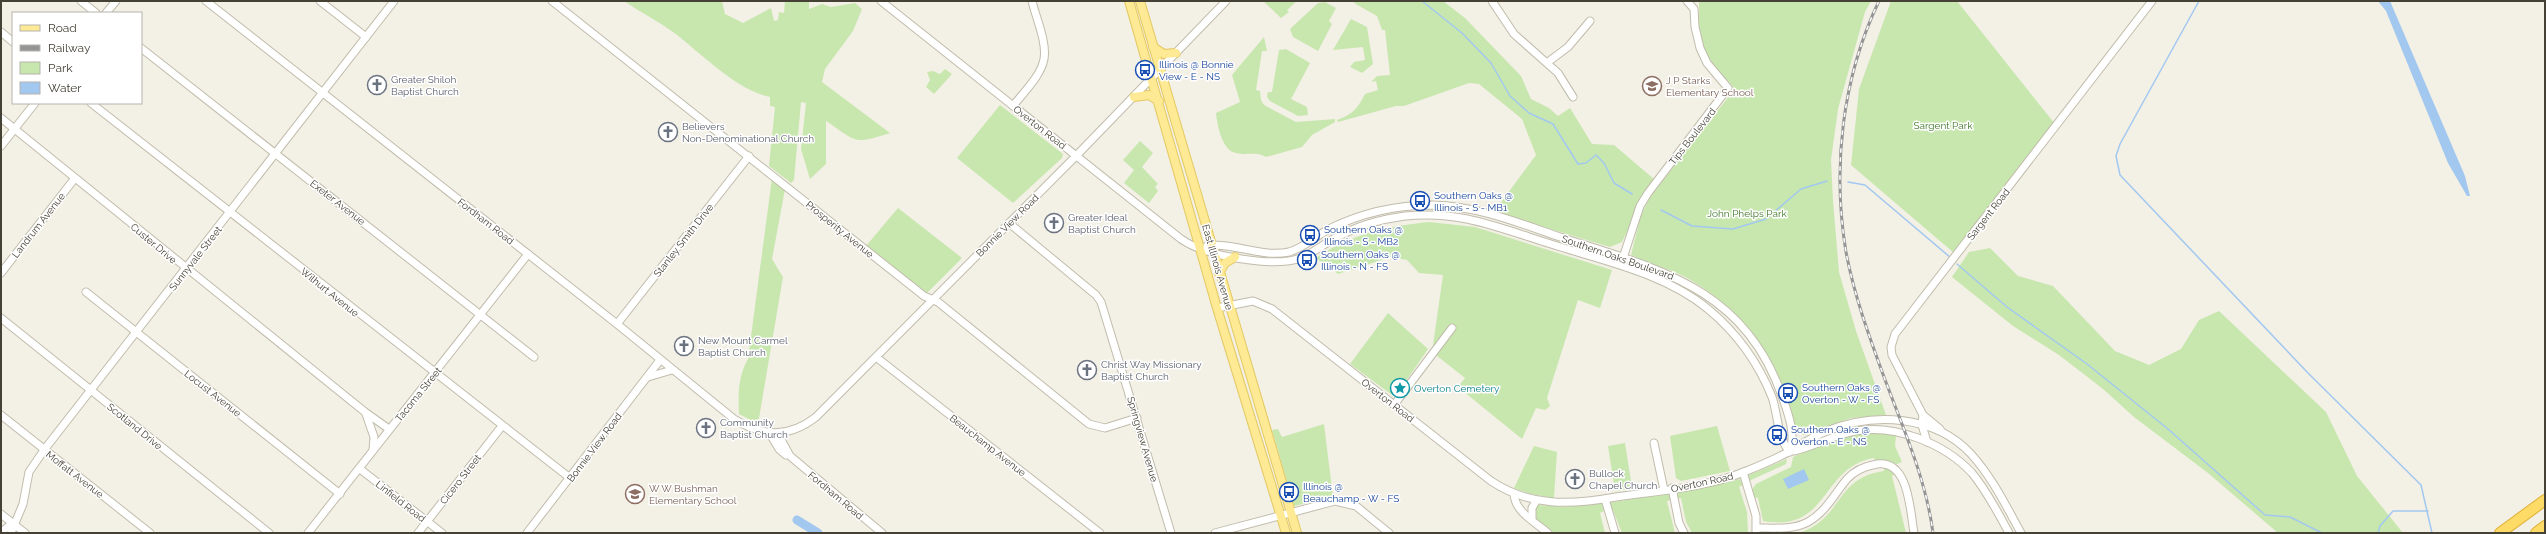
<svg xmlns="http://www.w3.org/2000/svg" width="2546" height="534" font-family="Raleway,sans-serif">
  <style>
    .green { fill: #c8e7ae }
    .water { fill: #a2c8f0 }
    .lines { fill: none; stroke-linecap: round; stroke-linejoin: round }
    .stream { stroke: #a2c8f0; stroke-width: 1.5 }
    .river { stroke: #a2c8f0; stroke-width: 9 }
    .minor-casing { stroke: #c1bcab; stroke-width: 9 }
    .major-casing { stroke: #e3c963; stroke-width: 10 }
    .highway-casing { stroke: #ddb035; stroke-width: 12 }
    .minor { stroke: #fff; stroke-width: 7 }
    .major { stroke: #feea94; stroke-width: 8 }
    .highway { stroke: #feda66; stroke-width: 10 }
    .rail-casing { stroke: #959595; stroke-width: 3 }
    .rail { stroke: #fff; stroke-width: 1.5; stroke-dasharray: 4.5; stroke-linecap: butt }
    .labels { text-anchor: middle; stroke-width: 3; stroke-linejoin: round; paint-order: stroke }
    .transit-label { font-size: 10px; fill: #164399; stroke: #fff; text-anchor: start }
    .worship-label { font-size: 10px; fill: #5b616d; stroke: #fff; text-anchor: start }
    .education-label { font-size: 10px; fill: #785e54; stroke: #fff; text-anchor: start }
    .park-label { font-size: 10px; fill: #3f7728; stroke: #fff }
    .street-label { font-size: 10px; fill: #454135; stroke: #fff }
    .culture-label { font-size: 10px; fill: #0d838f; stroke: #fff; text-anchor: start }
  </style>
  <rect width="100%" height="100%" fill="#f3f0e6"/>
  <g class="green">
    <path d="M624 1H722L725 14 743 23 771 8 774 21 778 20 779 12 784 13 785 1H809V9L822 4 831 7 855 3 862 9 853 31 825 69 822 82 890 133C852 145 858 142 826 121V164L810 179 801 149 806 103 801 102 794 180 791 183 769 166 775 107 770 106V97C736 90 701 53 673 32 658 21 640 12 624 1Z"/>
    <polygon points="1263,1 1297,1 1287,10 1289,12 1281,18"/>
    <path d="M1355 1H1443L1465 18 1521 76 1531 99 1549 108 1558 116 1570 108 1592 144 1614 145 1655 180 1643 197 1622 242 1610 247 1494 212 1536 155 1522 119 1479 84 1469 83 1404 106H1396L1338 122 1337 120C1352 115 1358 108 1365 94L1378 90 1376 81 1371 82 1377 76 1390 75 1385 30H1382L1377 16 1354 3Z"/>
    <path d="M1699 1H1871L1865 12 1838 109 1831 160 1833 201 1839 272 1856 331 1886 415 1851 418 1805 435 1797 432C1777 366 1751 314 1687 278 1669 268 1649 264 1631 255L1641 215 1650 197 1733 91 1732 85 1715 68 1704 49 1699 26Z"/>
    <polygon points="1891,1 1957,1 2055,124 1954,253 1851,165 1859,89"/>
    <polygon points="1325,2 1336,8 1329,21 1332,24 1318,51 1293,37 1290,29 1318,3"/>
    <polygon points="1351,19 1367,27 1373,64 1362,73 1350,67 1354,62 1365,60 1363,47 1333,50"/>
    <path d="M1264 37 1267 51H1262L1256 90 1260 91 1261 100 1264 105 1296 122 1335 119V122L1312 135 1302 147 1266 157C1255 151 1248 156 1236 153 1222 151 1217 124 1216 113L1240 102 1232 75Z"/>
    <polygon points="1286,49 1310,63 1291,99 1307,107 1308,115 1298,116 1270,101 1267,97 1268,92 1272,92 1279,50"/>
    <polygon points="945,69 952,74 934,94 926,87 930,80 927,72 933,71 940,74"/>
    <polygon points="1000,105 1063,154 1062,158 1013,203 957,158"/>
    <polygon points="1140,141 1153,153 1142,167 1158,184 1155,187 1158,191 1149,203 1124,183 1134,170 1123,160"/>
    <path d="M772 178 785 189 772 259 783 277 758 424 739 414C738 395 738 376 748 359Z"/>
    <polygon points="898,208 962,258 926,294 866,246"/>
    <path d="M1429 222 1475 227 1612 270 1600 308 1578 300 1547 398 1550 406 1545 410 1536 408 1522 439 1458 387 1465 378 1432 352 1443 275 1419 273 1407 260 1391 257 1338 274 1316 258C1350 234 1389 226 1429 222Z"/>
    <polygon points="1990,248 2018,276 2053,286 2115,351 2149,365 2181,349 2199,320 2219,311 2326,412 2357,476 2403,533 2278,533 2208,473 2134,417 2103,389 2059,355 2013,326 1952,277 1969,252"/>
    <polygon points="1388,313 1428,349 1397,394 1392,395 1350,364"/>
    <polygon points="1324,424 1333,497 1294,506 1272,430 1278,429 1282,437"/>
    <polygon points="1717,426 1730,471 1681,481 1676,478 1670,436"/>
    <path d="M1876 432 1896 436 1895 446 1902 462 1897 464 1888 462H1875L1874 458C1820 467 1830 533 1763 521L1758 498 1753 497V488L1756 484 1791 467 1793 457 1846 434Z"/>
    <polygon points="1625,443 1632,488 1615,491 1608,446"/>
    <polygon points="1534,446 1557,452 1554,498 1531,494 1514,488"/>
    <polygon points="1787,459 1786,464 1749,481 1749,475"/>
    <path d="M1884 468H1891L1895 474 1892 476 1906 533H1799C1844 518 1834 478 1884 471Z"/>
    <polygon points="1740,479 1743,485 1739,487 1747,512 1748,533 1692,533 1686,522 1681,498 1676,499 1676,491"/>
    <polygon points="1669,493 1671,500 1667,501 1675,533 1622,533 1613,510 1609,510 1608,503"/>
    <polygon points="1602,503 1604,511 1600,513 1605,533 1552,533 1534,517 1536,506 1539,505 1565,507"/>
  </g>
  <g class="water">
    <polygon points="2378,1 2390,1 2465,176 2470,196 2467,196 2448,163 2386,11"/>
    <polygon points="1804,469 1809,480 1788,489 1783,479"/>
  </g>
  <g class="lines">
    <g class="stream">
      <polyline points="1422,1 1462,33 1491,63 1510,96 1529,113 1553,124 1578,164 1586,163 1596,155 1604,163 1614,183 1632,194"/>
      <polyline points="2199,1 2120,144 2116,156 2120,175 2308,373 2421,485 2432,533"/>
      <polyline points="1848,182 1865,185 1951,258"/>
      <polyline points="1661,210 1692,226 1733,229 1766,219 1801,189 1827,181"/>
      <polyline points="1957,264 2007,307 2087,364 2168,429 2265,515 2290,517 2322,533"/>
      <polyline points="2378,533 2380,526 2393,511 2428,511"/>
    </g>
    <polyline class="river" points="797,520 818,533"/>
    <g class="minor-casing">
      <g id="minor">
        <polyline points="81,1 96,13"/>
        <path d="M206 1 617 324 734 419C763 437 789 438 816 417L1076 156 1226 1"/>
        <polyline points="320,1 366,37"/>
        <polyline points="552,1 924,296 938,302 1089,424 1105,428 1137,418"/>
        <path d="M881 1 1181 239C1205 256 1273 268 1301 258 1313 253 1324 244 1335 238 1357 226 1381 219 1405 216 1425 214 1447 215 1467 219 1496 225 1525 236 1554 245 1605 261 1666 274 1708 309 1737 333 1758 362 1772 397 1778 414 1777 438 1790 452"/>
        <polyline points="1492,1 1514,34 1558,73 1573,97"/>
        <polyline points="106,13 116,1"/>
        <polyline points="1,32 13,42"/>
        <polyline points="141,48 534,357"/>
        <polyline points="1548,62 1568,47 1590,21"/>
        <polyline points="91,103 570,478"/>
        <path d="M1013 106C1023 93 1041 76 1044 59 1047 42 1036 18 1032 1"/>
        <polyline points="1,118 365,412 389,429"/>
        <polyline points="1,146 35,103"/>
        <polyline points="1009,223 1096,295 1101,302 1171,533"/>
        <path d="M1207 246C1234 242 1262 258 1289 252 1304 248 1316 236 1329 229 1361 213 1397 205 1433 205 1477 206 1519 223 1560 237 1658 269 1744 287 1782 396 1788 413 1796 434 1790 451"/>
        <polyline points="1622,261 1640,206 1648,193 1728,88 1707,63 1700,48 1695,27 1694,9 1687,1"/>
        <polyline points="1,273 75,178"/>
        <polyline points="86,292 340,494"/>
        <path d="M1217 308 1253 301 1272 309 1491 481C1530 507 1571 505 1616 497 1658 491 1704 488 1744 472 1759 466 1776 459 1790 451 1803 443 1814 436 1827 431 1874 412 1935 415 1971 454 1992 477 2006 506 2021 533"/>
        <polyline points="1,318 269,533"/>
        <polyline points="617,324 749,156"/>
        <polyline points="876,357 1100,533"/>
        <polyline points="648,377 672,370"/>
        <polyline points="1394,405 1452,328"/>
        <polyline points="366,414 374,437 373,450"/>
        <polyline points="1,415 150,533"/>
        <polyline points="1923,415 1940,429"/>
        <polyline points="770,434 779,449 786,455"/>
        <polyline points="778,434 790,456 882,533"/>
        <polyline points="1927,442 1922,425 1923,415 1892,355 1891,347 1895,334 2152,1"/>
        <polyline points="1654,443 1664,490"/>
        <path d="M1794 451C1815 446 1834 435 1855 431 1895 424 1944 443 1972 473 1987 491 1998 513 2009 533"/>
        <polyline points="360,469 442,533"/>
        <polyline points="1743,472 1756,516 1756,533"/>
        <polyline points="1672,488 1679,523 1684,533"/>
        <path d="M1514 494C1515 512 1535 522 1548 533"/>
        <polyline points="1605,499 1615,533"/>
        <polyline points="1,514 25,533"/>
        <polyline points="1532,520 1532,508 1536,501"/>
        <path d="M1757 528C1774 528 1793 530 1808 522 1826 512 1835 493 1847 479 1854 471 1866 466 1877 464 1909 460 1910 510 1914 533"/>
        <polyline points="1,532 13,523"/>
        <polyline points="11,533 23,504 29,472 44,450 394,1"/>
        <polyline points="308,533 528,254"/>
        <polyline points="418,533 502,426"/>
        <polyline points="527,533 660,360"/>
        <polyline points="1215,533 1335,501 1356,506 1389,533"/>
      </g>
    </g>
    <g class="major-casing">
      <g id="major">
        <polyline points="1129,1 1217,308 1286,533"/>
        <polyline points="1140,1 1297,533"/>
        <polyline points="1153,47 1164,54 1176,53"/>
        <polyline points="1134,97 1149,95 1159,101"/>
        <polyline points="1219,273 1225,263 1235,257"/>
      </g>
    </g>
    <g class="highway-casing">
      <g id="highway">
        <polyline points="2500,533 2545,500"/>
        <polyline points="2536,533 2545,526"/>
      </g>
    </g>
    <use href="#minor" class="minor"/>
    <use href="#major" class="major"/>
    <use href="#highway" class="highway"/>
    <g class="rail-casing">
      <path id="rail" d="M1879 1C1842 78 1832 168 1846 252 1854 295 1869 336 1884 377 1903 428 1926 479 1933 533"/>
    </g>
    <use href="#rail" class="rail"/>
  </g>
  <defs>
    <g id="bus-ring" transform="scale(1)"><circle r="9.5" fill="#fff" stroke="#1a4fb4" stroke-width="1.5"/><path d="M-5-6H5V4H4V6H2V4H-2V6H-4V4H-5ZM-3.5-4V0h7V-4ZM-3.5 1.2v1.5H-2V1.2ZM2 1.2v1.5H3.5V1.2Z" fill="#1a4fb4"/></g>
    <g id="church-ring" transform="scale(1)"><circle r="9.5" fill="#fff" stroke="#6b7280" stroke-width="1.5"/><path d="M-1.2-6h2.4v3.5h3.3v2.4h-3.3V6h-2.4V-.1h-3.3v-2.4h3.3Z" fill="#6b7280"/></g>
    <g id="school-ring" transform="scale(1)"><circle r="9.5" fill="#fff" stroke="#8d6e63" stroke-width="1.5"/><path d="M0-5L7-2L0 1L-7-2ZM-4 1L0 2.5L4 1V4Q0 6-4 4Z" fill="#8d6e63"/></g>
    <g id="sight-ring" transform="scale(1)"><circle r="9.5" fill="#fff" stroke="#0f9aa8" stroke-width="1.5"/><path d="M0-6L1.8-2.2L6-1.7L2.9 1.2L3.7 5.4L0 3.3L-3.7 5.4L-2.9 1.2L-6-1.7L-1.8-2.2Z" fill="#0f9aa8"/></g>
  </defs>
  <g fill-rule="evenodd">
    <use href="#bus-ring" x="1145" y="70"/>
    <use href="#church-ring" x="377" y="85"/>
    <use href="#school-ring" x="1652" y="86"/>
    <use href="#church-ring" x="668" y="132"/>
    <use href="#bus-ring" x="1420" y="201"/>
    <use href="#church-ring" x="1054" y="223"/>
    <use href="#bus-ring" x="1310" y="235"/>
    <use href="#bus-ring" x="1307" y="260"/>
    <use href="#church-ring" x="684" y="346"/>
    <use href="#church-ring" x="1087" y="370"/>
    <use href="#sight-ring" x="1400" y="388"/>
    <use href="#bus-ring" x="1788" y="393"/>
    <use href="#church-ring" x="706" y="428"/>
    <use href="#bus-ring" x="1777" y="435"/>
    <use href="#church-ring" x="1575" y="479"/>
    <use href="#bus-ring" x="1289" y="492"/>
    <use href="#school-ring" x="635" y="494"/>
  </g>
  <g class="labels">
    <g class="transit-label">
      <text x="1159" y="68">Illinois @ Bonnie<tspan x="1159" dy="12">View - E - NS</tspan></text>
      <text x="1434" y="199">Southern Oaks @<tspan x="1434" dy="12">Illinois - S - MB1</tspan></text>
      <text x="1324" y="233">Southern Oaks @<tspan x="1324" dy="12">Illinois - S - MB2</tspan></text>
      <text x="1321" y="258">Southern Oaks @<tspan x="1321" dy="12">Illinois - N - FS</tspan></text>
      <text x="1802" y="391">Southern Oaks @<tspan x="1802" dy="12">Overton - W - FS</tspan></text>
      <text x="1791" y="433">Southern Oaks @<tspan x="1791" dy="12">Overton - E - NS</tspan></text>
      <text x="1303" y="490">Illinois @<tspan x="1303" dy="12">Beauchamp - W - FS</tspan></text>
    </g>
    <g class="worship-label">
      <text x="391" y="83">Greater Shiloh<tspan x="391" dy="12">Baptist Church</tspan></text>
      <text x="682" y="130">Believers<tspan x="682" dy="12">Non-Denominational Church</tspan></text>
      <text x="1068" y="221">Greater Ideal<tspan x="1068" dy="12">Baptist Church</tspan></text>
      <text x="698" y="344">New Mount Carmel<tspan x="698" dy="12">Baptist Church</tspan></text>
      <text x="1101" y="368">Christ Way Missionary<tspan x="1101" dy="12">Baptist Church</tspan></text>
      <text x="720" y="426">Community<tspan x="720" dy="12">Baptist Church</tspan></text>
      <text x="1589" y="477">Bullock<tspan x="1589" dy="12">Chapel Church</tspan></text>
    </g>
    <g class="education-label">
      <text x="1666" y="84">J P Starks<tspan x="1666" dy="12">Elementary School</tspan></text>
      <text x="649" y="492">W W Bushman<tspan x="649" dy="12">Elementary School</tspan></text>
    </g>
    <g class="park-label">
      <text x="1943" y="129">Sargent Park</text>
      <text x="1747" y="217">John Phelps Park</text>
    </g>
    <g class="street-label">
      <text transform="translate(1040 127) rotate(38)" y="4">Overton Road</text>
      <text transform="translate(1692 136) rotate(-52)" y="4">Tips Boulevard</text>
      <text transform="translate(338 202) rotate(38)" y="4">Exeter Avenue</text>
      <text transform="translate(1988 214) rotate(-52)" y="4">Sargent Road</text>
      <text transform="translate(486 221) rotate(38)" y="4">Fordham Road</text>
      <text transform="translate(38 225) rotate(-52)" y="4">Landrum Avenue</text>
      <text transform="translate(1007 225) rotate(-45)" y="4">Bonnie View Road</text>
      <text transform="translate(840 229) rotate(39)" y="4">Prosperity Avenue</text>
      <text transform="translate(683 240) rotate(-52)" y="4">Stanley Smith Drive</text>
      <text transform="translate(154 243) rotate(40)" y="4">Custer Drive</text>
      <text transform="translate(1618 257) rotate(19)" y="4">Southern Oaks Boulevard</text>
      <text transform="translate(195 258) rotate(-52)" y="4">Sunnyvale Street</text>
      <text transform="translate(1218 267) rotate(74)" y="4">East Illinois Avenue</text>
      <text transform="translate(330 292) rotate(39)" y="4">Wilhurt Avenue</text>
      <text transform="translate(213 393) rotate(38)" y="4">Locust Avenue</text>
      <text transform="translate(418 394) rotate(-51)" y="4">Tacoma Street</text>
      <text transform="translate(1388 400) rotate(38)" y="4">Overton Road</text>
      <text transform="translate(135 426) rotate(39)" y="4">Scotland Drive</text>
      <text transform="translate(1143 439) rotate(74)" y="4">Springview Avenue</text>
      <text transform="translate(988 445) rotate(38)" y="4">Beauchamp Avenue</text>
      <text transform="translate(594 447) rotate(-53)" y="4">Bonnie View Road</text>
      <text transform="translate(75 474) rotate(38)" y="4">Moffatt Avenue</text>
      <text transform="translate(460 479) rotate(-52)" y="4">Cicero Street</text>
      <text transform="translate(1702 482) rotate(-12)" y="4">Overton Road</text>
      <text transform="translate(836 495) rotate(40)" y="4">Fordham Road</text>
      <text transform="translate(401 501) rotate(38)" y="4">Linfield Road</text>
    </g>
    <g class="culture-label">
      <text x="1414" y="392">Overton Cemetery</text>
    </g>
  </g>
  <rect width="2546" height="534" fill="none" stroke="#454135" stroke-width="4"/>
  <rect x="12" y="12" width="130" height="92" fill="#ffffff" stroke="#b5b3ae"/>
  <rect x="20" y="25" width="20" height="6" fill="#feea94" stroke="#b5b3ae"/>
  <text x="48" y="32" font-size="12" fill="#454135">Road</text>
  <rect x="20" y="45" width="20" height="6" fill="#959595" stroke="#b5b3ae"/>
  <text x="48" y="52" font-size="12" fill="#454135">Railway</text>
  <rect x="20" y="62" width="20" height="12" fill="#c8e7ae" stroke="#b5b3ae"/>
  <text x="48" y="72" font-size="12" fill="#454135">Park</text>
  <rect x="20" y="82" width="20" height="12" fill="#a2c8f0" stroke="#b5b3ae"/>
  <text x="48" y="92" font-size="12" fill="#454135">Water</text>
</svg>
